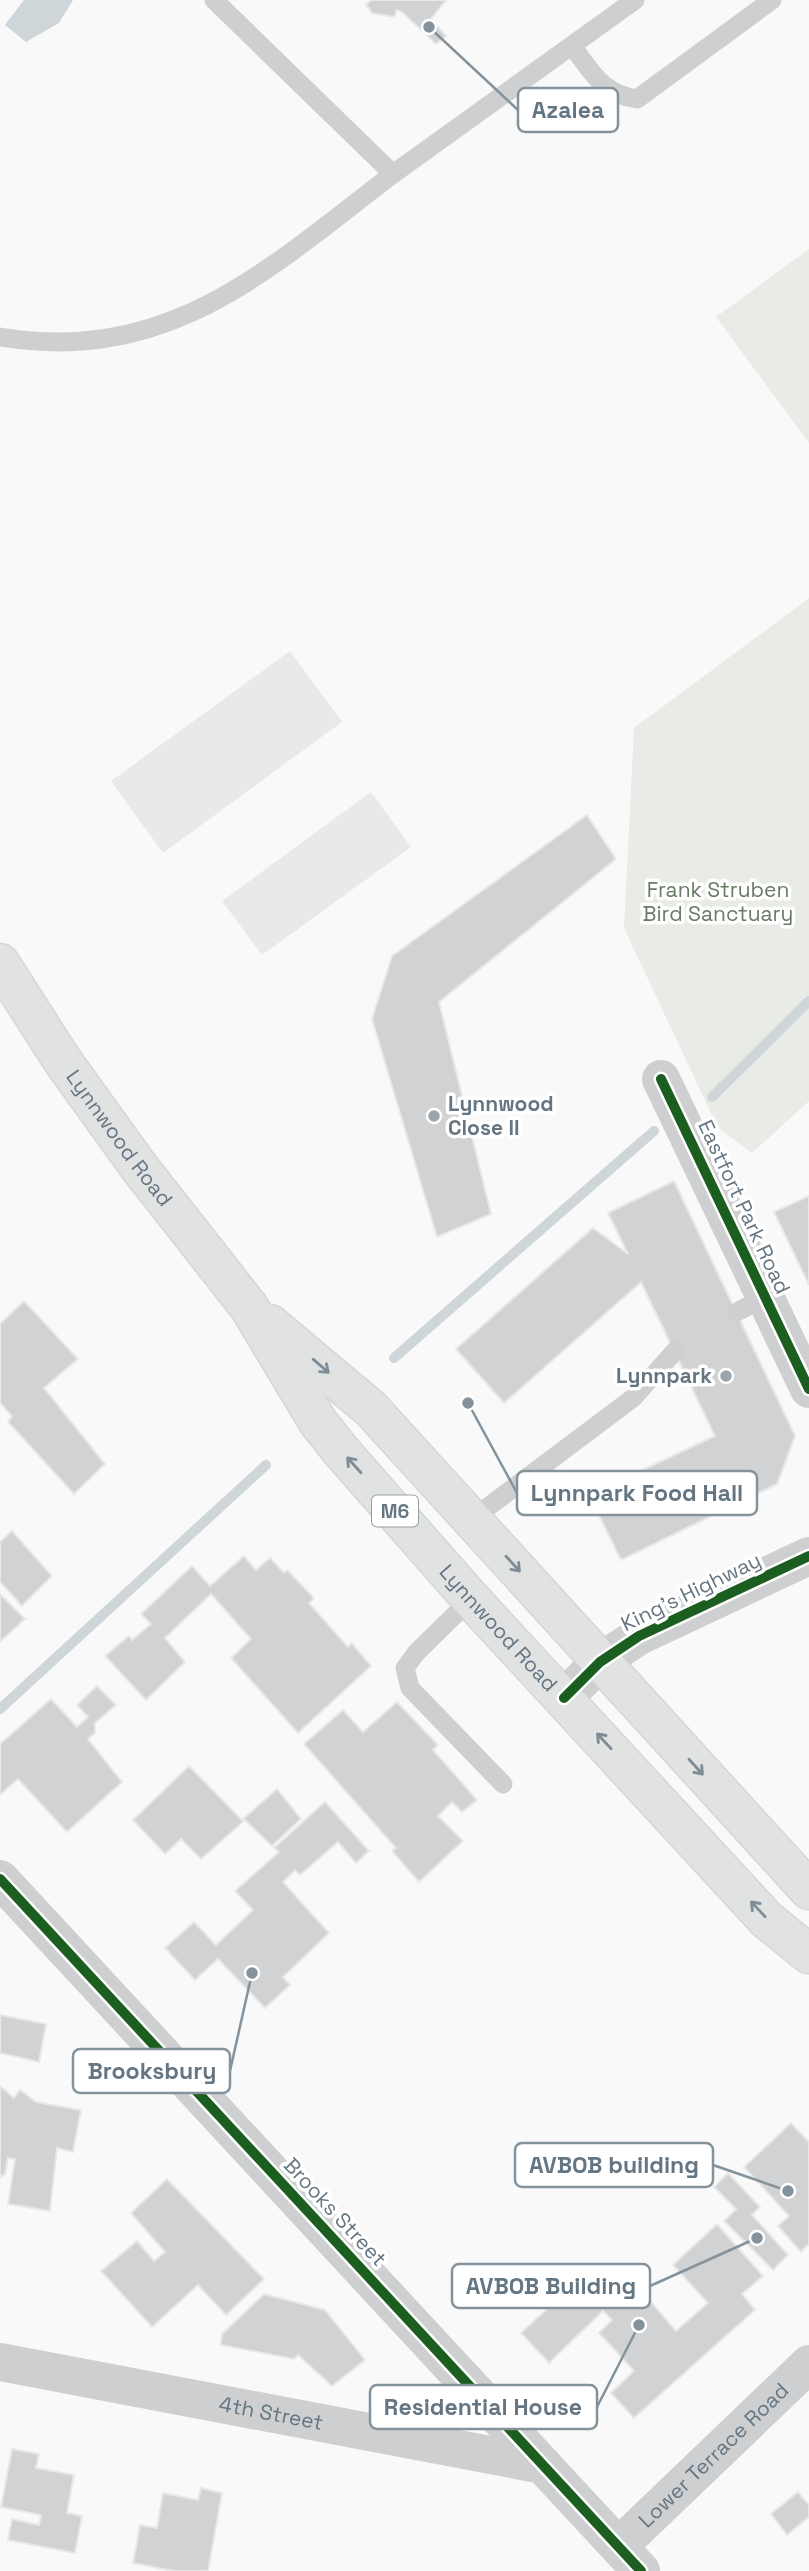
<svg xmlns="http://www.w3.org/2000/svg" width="809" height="2571" font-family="'Space Grotesk',sans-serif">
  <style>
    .built { fill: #e8e9e9 }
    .green { fill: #e8ebe6 }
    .water { fill: #ced6d9 }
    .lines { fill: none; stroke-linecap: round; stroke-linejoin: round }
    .stream { stroke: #ced6d9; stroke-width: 10 }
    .building { fill: #d0d2d3; stroke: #e8e8e8; stroke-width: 2 }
    .primary-casing { stroke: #d5d6d7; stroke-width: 41 }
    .service { stroke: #cecfd0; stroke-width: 19 }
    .minor { stroke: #cecfd0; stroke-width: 38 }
    .primary { stroke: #e1e2e2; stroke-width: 38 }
    .cycleway-casing { stroke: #fff; stroke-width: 15 }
    .cycleway { stroke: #1b5e20; stroke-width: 10 }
    .oneway { stroke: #7e8c96 }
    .poi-dot { fill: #99a4ac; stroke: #fff; stroke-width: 2.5 }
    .labels { text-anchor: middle; stroke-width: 7; stroke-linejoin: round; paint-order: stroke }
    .shield { fill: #fff; stroke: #939fa8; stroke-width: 2 }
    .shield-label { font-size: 19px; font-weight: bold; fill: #657683 }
    .park-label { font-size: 21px; fill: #687a64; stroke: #fff }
    .poi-label { font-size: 21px; font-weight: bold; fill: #657683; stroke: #fff; text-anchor: start }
    .street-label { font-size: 21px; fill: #657683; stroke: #fff }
    .leader { fill: none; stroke: #84929c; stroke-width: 2.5 }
    .callout-dot { fill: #84929c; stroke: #fff; stroke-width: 2.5 }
    .callout { fill: #fff; stroke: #84929c; stroke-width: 2.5 }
    .callout-label { font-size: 23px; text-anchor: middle; font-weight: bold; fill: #657683 }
  </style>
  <rect width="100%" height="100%" fill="#f9f9f9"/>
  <g class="built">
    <polygon points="290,651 342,722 163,853 111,781"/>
    <polygon points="371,792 411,847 262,955 222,901"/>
  </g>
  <g class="green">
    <polygon points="809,249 809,443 716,317"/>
    <polygon points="809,598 809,1101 752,1153 718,1128 624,928 634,728"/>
  </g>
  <polygon class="water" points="24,0 73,0 59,23 26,42 5,25"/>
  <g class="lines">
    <g class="stream">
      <polyline points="712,1097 809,1001"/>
      <polyline points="394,1358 654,1131"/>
      <polyline points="0,1709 266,1465"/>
    </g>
  </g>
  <g class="building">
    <polygon points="372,0 446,0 431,19 446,36 436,44 402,12 397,10 394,17 372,13 366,4"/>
    <polygon points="587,815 616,859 439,1002 491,1214 437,1237 372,1019 392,956"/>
    <polygon points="674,1181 795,1436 777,1484 621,1560 589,1495 715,1436 641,1282 504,1403 456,1349 593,1228 620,1259 628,1254 608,1213"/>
    <polygon points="674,1181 795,1436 777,1484 621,1560 589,1495 715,1436 641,1282 504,1403 456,1349 593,1228 628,1254 608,1213"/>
    <polygon points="809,1196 809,1285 774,1212"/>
    <polygon points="24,1301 78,1359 44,1388 105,1464 74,1494 8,1422 12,1416 0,1403 0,1324"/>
    <polygon points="12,1531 52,1576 22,1606 0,1582 0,1542"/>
    <polygon points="244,1556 256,1570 270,1558 284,1573 287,1570 314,1598 309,1603 348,1647 352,1643 371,1666 298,1733 231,1658 251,1639 211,1594 165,1638 185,1662 146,1700 105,1656 129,1636 132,1640 151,1624 141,1614 192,1566 210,1586"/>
    <polygon points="0,1594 25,1619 0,1642"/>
    <polygon points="97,1686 116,1705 95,1723 95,1733 88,1739 122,1782 67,1832 18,1779 0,1795 0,1744 51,1699 77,1727 88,1717 77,1705"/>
    <polygon points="397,1702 438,1745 433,1750 477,1800 462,1812 452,1802 438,1816 463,1841 419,1882 392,1851 396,1848 304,1744 343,1710 363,1732"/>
    <polygon points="189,1766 242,1820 277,1789 301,1819 272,1846 245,1820 201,1859 181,1839 165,1854 133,1820"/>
    <polygon points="325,1802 369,1851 356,1863 338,1842 300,1875 295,1870 283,1882 329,1933 283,1977 290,1985 265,2008 218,1959 195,1980 165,1948 194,1922 216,1945 253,1910 235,1891 279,1852 274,1848"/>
    <polygon points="0,2015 46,2024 39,2062 0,2053"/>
    <polygon points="0,2086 14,2098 20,2090 36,2102 81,2110 73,2152 57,2148 50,2211 8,2204 15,2159 8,2158 5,2174 0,2177"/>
    <polygon points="791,2123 809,2142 809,2244 801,2252 778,2226 789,2216 744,2167"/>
    <polygon points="728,2173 760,2207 752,2215 788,2255 773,2270 724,2221 736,2209 714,2187"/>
    <polygon points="167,2179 264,2279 226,2315 198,2285 152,2327 101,2271 137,2241 154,2261 165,2252 131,2213"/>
    <polygon points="717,2224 763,2276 742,2294 755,2310 634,2418 611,2393 634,2371 599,2333 612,2320 603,2311 549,2363 521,2333 576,2282 595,2303 628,2275 676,2331 708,2303 673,2265"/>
    <polygon points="264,2294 325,2310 365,2360 332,2386 298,2355 294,2359 221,2345 222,2334"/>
    <polygon points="12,2449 39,2454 36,2468 74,2475 67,2513 82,2516 75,2553 8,2540 12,2519 39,2525 41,2515 1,2507"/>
    <polygon points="201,2488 222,2493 208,2571 174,2571 133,2563 140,2525 157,2528 163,2493 198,2500"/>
    <polygon points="798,2492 809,2505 809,2517 787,2535 771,2514"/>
  </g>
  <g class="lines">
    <g class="primary-casing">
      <g id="primary">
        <path id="s3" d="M0 963 62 1060 139 1167 249 1307 318 1422 341 1451 471 1599 767 1920 809 1954"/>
        <polyline points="270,1324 371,1409 809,1890"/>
      </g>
    </g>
    <g class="service">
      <polyline points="214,0 393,174 635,0"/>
      <path d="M572 46C593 73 601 93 637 99L772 0"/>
      <path d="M0 337C170 365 268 269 393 174"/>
      <polyline points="737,1312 765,1297"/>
      <polyline points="472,1519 633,1398 675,1351"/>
      <polyline points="471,1599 416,1653 405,1668 410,1688 503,1784"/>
    </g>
    <g class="minor">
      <polyline points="661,1079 809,1389"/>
      <polyline points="564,1698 600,1662 639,1636 809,1556"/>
      <polyline points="0,1879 641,2571"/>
      <path id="s1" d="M0 2362 543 2465"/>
      <path id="s2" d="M619 2546 809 2364"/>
    </g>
    <use href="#primary" class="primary"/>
    <g class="cycleway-casing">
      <g id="cycleway">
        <polyline points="661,1079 809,1389"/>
        <polyline points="564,1698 600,1662 639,1636 809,1556"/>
        <polyline points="0,1879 641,2571"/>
      </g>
    </g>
    <use href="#cycleway" class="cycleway"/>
  </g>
  <defs><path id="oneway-shaft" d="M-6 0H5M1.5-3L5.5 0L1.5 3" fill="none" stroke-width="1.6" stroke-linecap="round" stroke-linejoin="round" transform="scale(1.75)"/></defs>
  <g class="oneway">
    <use href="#oneway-shaft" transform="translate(321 1366) rotate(41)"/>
    <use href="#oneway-shaft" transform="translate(354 1465) rotate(-132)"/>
    <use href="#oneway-shaft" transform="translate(513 1564) rotate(48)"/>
    <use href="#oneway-shaft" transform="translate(604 1741) rotate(-133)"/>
    <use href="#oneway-shaft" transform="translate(696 1767) rotate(48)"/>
    <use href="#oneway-shaft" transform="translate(758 1909) rotate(-133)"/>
  </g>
  <g class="poi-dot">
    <circle cx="434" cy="1116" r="7"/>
    <circle cx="726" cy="1376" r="7"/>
  </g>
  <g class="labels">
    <rect class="shield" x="372" y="1495.5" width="46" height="31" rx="5"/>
    <g class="shield-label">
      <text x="395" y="1518">M6</text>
    </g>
    <g class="park-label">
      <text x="718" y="897">Frank Struben<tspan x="718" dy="24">Bird Sanctuary</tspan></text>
    </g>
    <g class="poi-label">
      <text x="448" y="1111">Lynnwood<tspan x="448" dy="24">Close II</tspan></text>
      <text x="712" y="1383" text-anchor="end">Lynnpark</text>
    </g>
    <g class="street-label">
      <text dy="7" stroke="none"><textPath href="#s3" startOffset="212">Lynnwood Road</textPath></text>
      <text transform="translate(744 1207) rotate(65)" y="7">Eastfort Park Road</text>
      <text transform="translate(691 1592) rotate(-26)" y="7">King's Highway</text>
      <text dy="7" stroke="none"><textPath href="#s3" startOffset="833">Lynnwood Road</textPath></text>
      <text transform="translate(335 2212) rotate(47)" y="7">Brooks Street</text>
      <text dy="7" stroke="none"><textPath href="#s1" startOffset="276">4th Street</textPath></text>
      <text dy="7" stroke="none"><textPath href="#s2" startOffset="131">Lower Terrace Road</textPath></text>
    </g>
  </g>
  <path class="leader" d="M429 27L518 110M468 1403L517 1493M252 1973L230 2071M788 2191L713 2165M757 2238L650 2286M639 2325L597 2407"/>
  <g class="callout-dot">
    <circle cx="429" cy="27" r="7"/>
    <circle cx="468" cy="1403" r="7"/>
    <circle cx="252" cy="1973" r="7"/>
    <circle cx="788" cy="2191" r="7"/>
    <circle cx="757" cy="2238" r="7"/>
    <circle cx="639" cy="2325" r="7"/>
  </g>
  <g class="callout">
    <rect x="518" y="88" width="100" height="44" rx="7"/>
    <rect x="517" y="1471" width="240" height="44" rx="7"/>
    <rect x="73" y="2049" width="157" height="44" rx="7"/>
    <rect x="515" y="2143" width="198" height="44" rx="7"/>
    <rect x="452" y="2264" width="198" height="44" rx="7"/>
    <rect x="370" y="2385" width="227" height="44" rx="7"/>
  </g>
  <g class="callout-label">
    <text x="568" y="118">Azalea</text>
    <text x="637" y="1501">Lynnpark Food Hall</text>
    <text x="152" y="2079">Brooksbury</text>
    <text x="614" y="2173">AVBOB building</text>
    <text x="551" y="2294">AVBOB Building</text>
    <text x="483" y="2415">Residential House</text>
  </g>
</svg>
